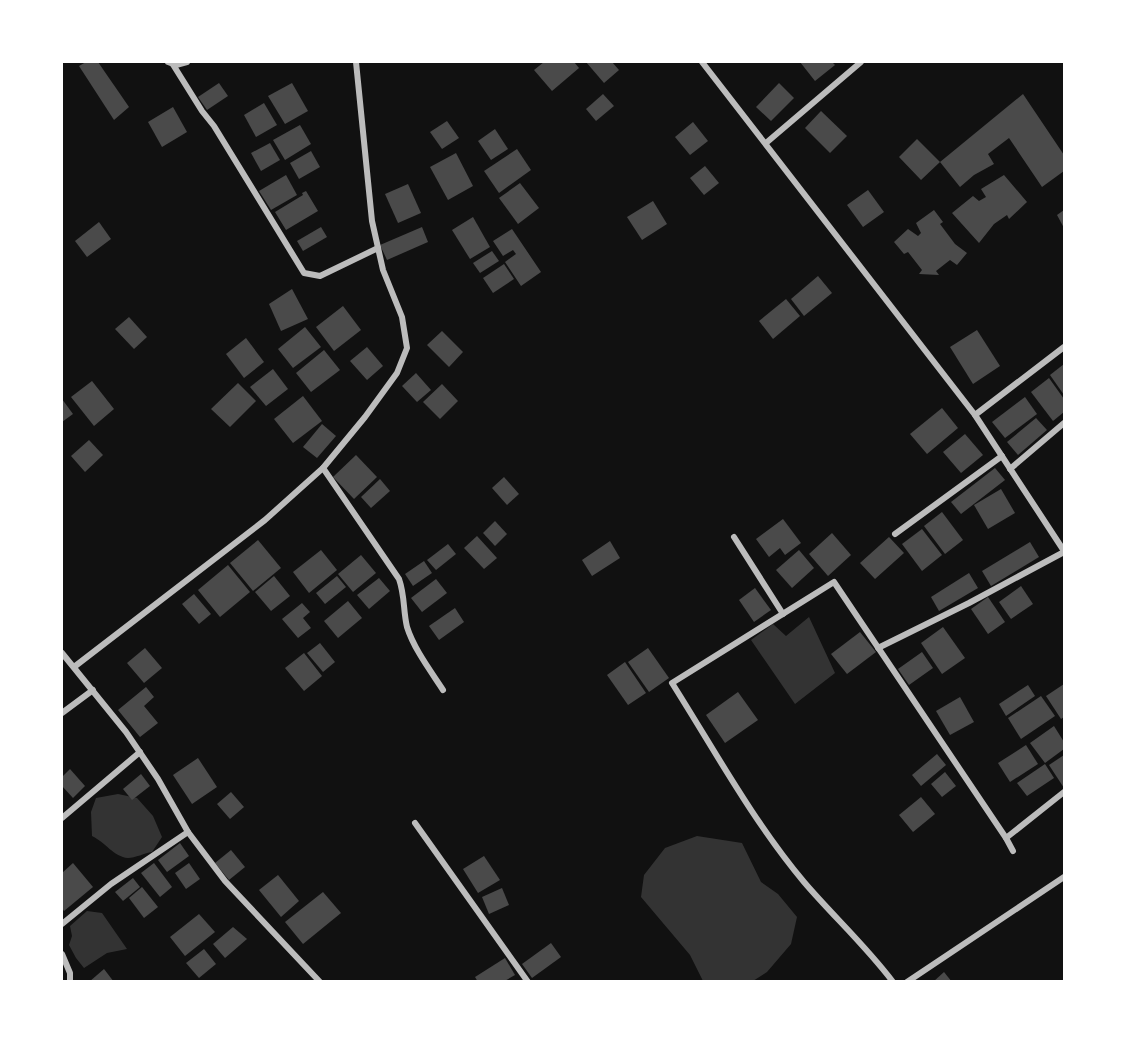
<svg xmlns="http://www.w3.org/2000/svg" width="1126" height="1043" font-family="'DejaVu Sans',sans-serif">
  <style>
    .water { fill: #333 }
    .building { fill: #4a4a4a }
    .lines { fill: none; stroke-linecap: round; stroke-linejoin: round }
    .minor { stroke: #bcbcbc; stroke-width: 6 }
  </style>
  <rect width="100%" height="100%" fill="#111"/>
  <g class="water">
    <polygon points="809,617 835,673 795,704 751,640 773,624 786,636"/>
    <path d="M118 794 137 798 153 816 162 837 152 852C145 853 135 858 128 858 114 857 105 842 92 836L91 812 96 798Z"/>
    <polygon points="697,836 742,843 761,882 778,894 797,917 791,944 767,972 753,981 703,981 690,955 641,897 644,875 665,848"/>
    <polygon points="87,911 102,913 127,949 107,953 84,968 76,958 69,945 72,936 70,926"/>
  </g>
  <g class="building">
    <polygon points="86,62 98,62 129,107 114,120 79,66"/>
    <polygon points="544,62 574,62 579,68 552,91 534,70"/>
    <polygon points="586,62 612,62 619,70 604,83"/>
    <polygon points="800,62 832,62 835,65 815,81"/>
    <polygon points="219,83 228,96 207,110 198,97"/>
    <polygon points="292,83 308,111 285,124 268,96"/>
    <polygon points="779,83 794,98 771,121 756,107"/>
    <polygon points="603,94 614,106 596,121 586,109"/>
    <polygon points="1023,94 1064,155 1064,171 1042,187 1009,138 988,154 994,164 974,175 960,187 940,162 921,180 899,157 917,139 940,162"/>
    <polygon points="264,103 277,125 256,137 244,115"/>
    <polygon points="173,107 187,132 162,147 148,122"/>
    <polygon points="821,111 847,136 830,153 805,128"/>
    <polygon points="447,121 459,138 442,149 430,132"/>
    <polygon points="693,122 708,141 690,155 675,137"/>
    <polygon points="300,125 311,144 285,160 273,140"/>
    <polygon points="495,129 508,149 491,160 478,141"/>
    <polygon points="270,143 280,160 261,171 251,153"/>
    <polygon points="517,149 531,170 499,193 484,171"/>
    <polygon points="311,151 320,167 299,179 290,163"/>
    <polygon points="456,153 473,186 448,200 430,167"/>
    <polygon points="705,166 719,183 704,195 690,178"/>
    <polygon points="286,175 297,195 271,210 259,191"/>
    <polygon points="1004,175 1027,202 1009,219 1007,215 994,224 979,243 952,213 973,196 979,201 986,197 981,189"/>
    <polygon points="520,183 539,208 518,224 499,198"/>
    <polygon points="408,184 421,213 398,223 385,194"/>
    <polygon points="868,190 884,212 863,227 847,205"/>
    <polygon points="306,191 318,211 286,230 275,212 303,195 302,193"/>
    <polygon points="653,201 667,224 642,240 627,217"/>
    <polygon points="934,210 943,222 940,224 955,244 967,253 957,265 950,260 936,271 939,275 919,274 922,270 908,252 904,254 894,242 908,229 918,236 921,233 916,223"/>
    <polygon points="1064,210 1064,228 1057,215"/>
    <polygon points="473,217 490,247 470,259 452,230"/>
    <polygon points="99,222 111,239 87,257 75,241"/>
    <polygon points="321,227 327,237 303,251 297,241"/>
    <polygon points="422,227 428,242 387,260 380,245"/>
    <polygon points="512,229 541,272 521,286 505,262 516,254 513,250 503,256 493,241"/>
    <polygon points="492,251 499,261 480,273 473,263"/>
    <polygon points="504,264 514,279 493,293 483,278"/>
    <polygon points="818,276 832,293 804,316 791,299"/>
    <polygon points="292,289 308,319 281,331 269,304"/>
    <polygon points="786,299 800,316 773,339 759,321"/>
    <polygon points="343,306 361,330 334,351 316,327"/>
    <polygon points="129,317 147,337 134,349 115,329"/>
    <polygon points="305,327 321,347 293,368 278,349"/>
    <polygon points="977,330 1000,366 973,384 950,347"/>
    <polygon points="442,331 463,352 449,367 427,345"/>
    <polygon points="246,338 264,362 244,378 226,354"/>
    <polygon points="367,347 383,366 367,380 350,361"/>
    <polygon points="324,350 340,370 311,392 296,373"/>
    <polygon points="1064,364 1064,395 1050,375"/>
    <polygon points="273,369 288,389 266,406 250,387"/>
    <polygon points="416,373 431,390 417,402 402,386"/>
    <polygon points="1049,378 1064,399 1064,412 1053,421 1031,392"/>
    <polygon points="92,381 114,409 94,426 71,397"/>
    <polygon points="238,383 256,401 230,427 211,409"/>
    <polygon points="442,384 458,401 440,419 423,402"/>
    <polygon points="303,396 322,421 293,443 274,419"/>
    <polygon points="1025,397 1037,414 1005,438 992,422"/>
    <polygon points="62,399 73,414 62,422"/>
    <polygon points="942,408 958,428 927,454 910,434"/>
    <polygon points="1036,418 1047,430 1018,455 1007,442"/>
    <polygon points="322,424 336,436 317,458 303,447"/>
    <polygon points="965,434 983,455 961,473 943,452"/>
    <polygon points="89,440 103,455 85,472 71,456"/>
    <polygon points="356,455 377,477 354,499 333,477"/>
    <polygon points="995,468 1005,480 961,514 951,502"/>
    <polygon points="504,477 519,494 507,505 492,488"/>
    <polygon points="380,479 390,491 371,508 361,497"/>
    <polygon points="1001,489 1015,513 988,529 974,505"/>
    <polygon points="942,512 963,540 945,554 924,526"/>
    <polygon points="783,519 801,543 785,555 780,548 769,557 756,539"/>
    <polygon points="495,521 507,534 495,546 483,533"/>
    <polygon points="922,529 942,555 922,571 902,544"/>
    <polygon points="832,533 851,555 828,576 809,554"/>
    <polygon points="477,536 497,558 484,569 464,548"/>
    <polygon points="889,537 904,553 875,579 860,563"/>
    <polygon points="258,540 281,568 253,591 230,563"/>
    <polygon points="610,541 620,558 592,576 582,560"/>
    <polygon points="1030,542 1039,557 991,586 982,571"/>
    <polygon points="448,544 456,554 436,570 427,560"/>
    <polygon points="321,550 337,570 309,593 293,572"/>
    <polygon points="799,550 814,568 792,588 776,570"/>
    <polygon points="361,555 376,573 353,592 338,574"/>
    <polygon points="424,561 432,573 413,586 405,574"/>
    <polygon points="228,565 250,592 220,617 198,590"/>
    <polygon points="969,573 978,588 939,611 931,597"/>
    <polygon points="274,576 290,596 271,611 255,592"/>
    <polygon points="337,576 346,587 325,604 316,593"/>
    <polygon points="379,578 390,591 369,609 357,595"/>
    <polygon points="436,579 447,593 422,612 411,598"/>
    <polygon points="1021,586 1033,604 1011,619 999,602"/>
    <polygon points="755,588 771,610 754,622 739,600"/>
    <polygon points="194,594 211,614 199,624 182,604"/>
    <polygon points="988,597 1005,622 988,634 971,609"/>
    <polygon points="348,601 362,618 338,638 324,621"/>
    <polygon points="302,603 310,612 303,618 311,628 298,638 282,619"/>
    <polygon points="455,608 464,622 439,640 429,626"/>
    <polygon points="943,627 965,658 942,674 921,643"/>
    <polygon points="860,632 876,652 847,674 831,654"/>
    <polygon points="320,643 335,662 323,672 307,653"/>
    <polygon points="145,648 162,668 144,683 127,663"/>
    <polygon points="648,648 669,678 649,692 628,662"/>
    <polygon points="922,652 933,668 909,685 898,669"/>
    <polygon points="304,653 322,676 304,691 285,668"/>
    <polygon points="625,662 646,693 628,705 607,675"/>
    <polygon points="1064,684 1064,717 1061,719 1046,696"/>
    <polygon points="1028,685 1035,696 1006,716 999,704"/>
    <polygon points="146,687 154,697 144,706 158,723 140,737 118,710"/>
    <polygon points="738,692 758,720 725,743 706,715"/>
    <polygon points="1041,696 1055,716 1021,739 1008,718"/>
    <polygon points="960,697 974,722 950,735 936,711"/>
    <polygon points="1054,726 1064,742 1064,749 1045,763 1030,743"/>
    <polygon points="1026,745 1038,764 1010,782 998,763"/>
    <polygon points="937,754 946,765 921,786 912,775"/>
    <polygon points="1064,755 1064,788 1049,765"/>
    <polygon points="198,758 217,787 192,804 173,775"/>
    <polygon points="1045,764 1054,778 1027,796 1017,783"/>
    <polygon points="70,769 85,786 73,798 62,786 62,777"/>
    <polygon points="945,772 956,786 942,797 931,784"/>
    <polygon points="141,774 150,786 132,800 123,789"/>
    <polygon points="231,792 244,807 230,819 217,804"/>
    <polygon points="921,797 935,814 913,832 899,815"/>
    <polygon points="180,843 189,856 167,872 158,860"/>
    <polygon points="231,850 245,867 229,880 215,863"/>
    <polygon points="484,856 500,880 478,893 463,869"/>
    <polygon points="73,863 93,887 64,911 62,908 62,873"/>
    <polygon points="154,863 172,887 160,897 141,873"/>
    <polygon points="189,863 200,879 186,889 175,873"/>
    <polygon points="278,875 299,901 281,917 259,890"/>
    <polygon points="133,878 140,887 123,901 115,892"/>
    <polygon points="142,887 158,907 144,918 129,898"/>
    <polygon points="502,888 509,905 489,914 482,897"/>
    <polygon points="323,892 341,913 303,944 285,922"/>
    <polygon points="199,914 215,932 185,956 170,937"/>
    <polygon points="233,927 247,939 225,958 213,944"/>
    <polygon points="551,943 561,957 532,978 522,964"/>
    <polygon points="204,949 216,964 199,978 186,963"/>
    <polygon points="505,958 515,975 503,982 478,982 475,977"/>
    <polygon points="104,969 114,982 89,982"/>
    <polygon points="944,972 952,982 933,982"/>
  </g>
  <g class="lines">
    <g class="minor">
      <polyline points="168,62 176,65 187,62"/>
      <polyline points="702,62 975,415 1064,551"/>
      <polyline points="172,63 202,111 214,126 304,273 320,276 378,248"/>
      <polyline points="766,143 861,62"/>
      <polyline points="975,415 1064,347"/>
      <path d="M323 468 399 579C405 596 403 610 407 627 414 649 430 670 443 690"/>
      <polyline points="1010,469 1064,423"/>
      <polyline points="895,534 1002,456"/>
      <polyline points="734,537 783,614"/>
      <polyline points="878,648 969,603 1064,552"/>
      <polyline points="62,653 126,732 158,779 188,832 225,881 320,982"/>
      <polyline points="74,667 265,520 323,468 365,417 397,373 407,348 402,317 383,270 372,221 356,62"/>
      <polyline points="62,713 93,690"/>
      <polyline points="62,818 140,752"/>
      <polyline points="415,823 528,982"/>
      <polyline points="1006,838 1064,792"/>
      <polyline points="62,924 111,884 188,832"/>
      <polyline points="62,954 70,973 70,982"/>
      <path d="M893 982C866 946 833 916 804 882 753 821 715 751 672 683L834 582 1006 838 1013 851"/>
      <polyline points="907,982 1064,877"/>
    </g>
  </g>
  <rect width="1126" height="1043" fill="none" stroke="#ffffff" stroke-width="126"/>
</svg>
